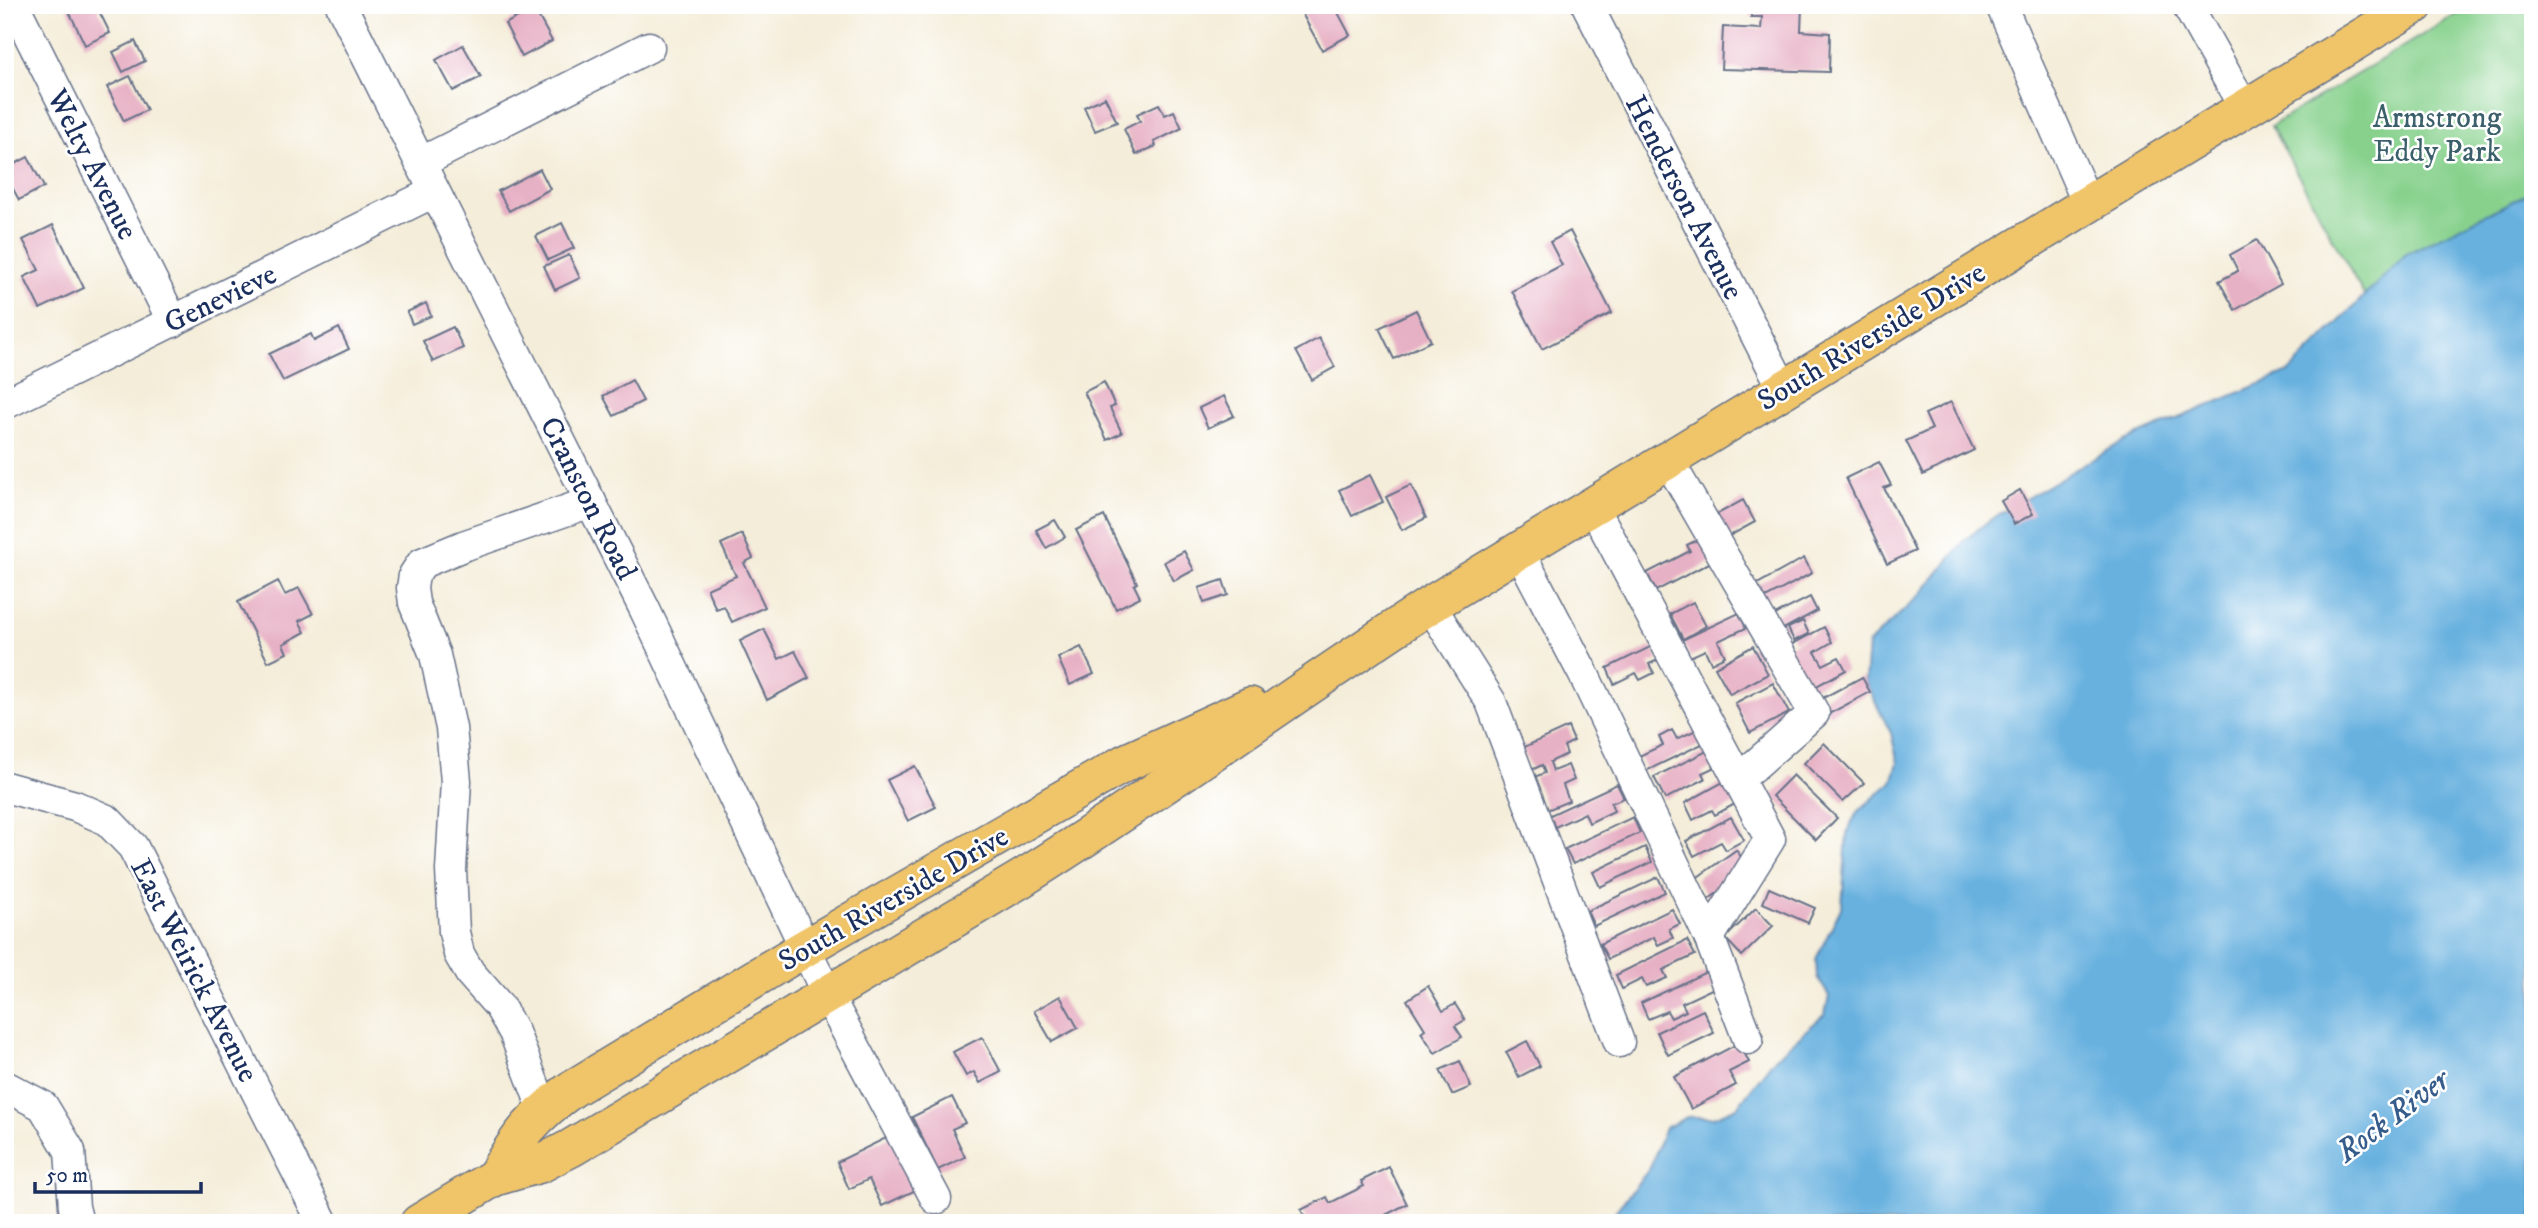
<svg xmlns="http://www.w3.org/2000/svg" width="2538" height="1228" font-family="'IM FELL DW Pica',serif">
  <style>
    .green { fill: #87d18d; stroke: #518076; stroke-width: 2 }
    .water { fill: #67b1df; stroke: #41709e; stroke-width: 2 }
    .building { fill: #e7b1c5 }
    .lines { fill: none; stroke-linecap: round; stroke-linejoin: round }
    .minor-casing { stroke: #677289; stroke-width: 33 }
    .major-casing { stroke: #677289; stroke-width: 40 }
    .minor { stroke: #fff; stroke-width: 30 }
    .major { stroke: #f0c469; stroke-width: 37 }
    .labels { text-anchor: middle; stroke-width: 5; stroke-linejoin: round; paint-order: stroke }
    .park-label { font-size: 30px; fill: #3b606c; stroke: #fff }
    .street-label { font-size: 30px; fill: #1b2f5e; stroke: #fff }
    .water-label { font-size: 32px; font-style: italic; fill: #365c8b; stroke: #fff }
  </style>
  <rect width="100%" height="100%" fill="#fff"/>
  <filter id="ink" filterUnits="userSpaceOnUse"><feTurbulence type="fractalNoise" baseFrequency=".0143" numOctaves="2"/><feDisplacementMap in="SourceGraphic" scale="14" xChannelSelector="R" yChannelSelector="G"/><feConvolveMatrix kernelMatrix="1 2 1 2 8 2 1 2 1" color-interpolation-filters="sRGB"/></filter>
  <filter id="wash" filterUnits="userSpaceOnUse"><feTurbulence type="fractalNoise" baseFrequency=".00686" numOctaves="4" result="noise"/><feDisplacementMap in="SourceGraphic" scale="28" xChannelSelector="R" yChannelSelector="G"/><feGaussianBlur stdDeviation="1.57" result="paint"/><feColorMatrix in="noise" values="0 0 0 0 0 0 0 0 0 0 0 0 0 0 0 0 0 1.4 0 .05"/><feComposite in="paint" operator="in"/></filter>
  <g filter="url(#wash)">
    <rect width="100%" height="100%" fill="#f4edd9"/>
    <polygon class="green" points="2472,5 2533,5 2533,191 2406,254 2365,297 2271,126"/>
    <polygon class="water" points="2533,191 2533,1223 1606,1223 1650,1168 1665,1128 1687,1117 1714,1117 1737,1107 1775,1058 1825,1014 1829,996 1817,977 1816,959 1842,906 1847,833 1857,812 1892,782 1898,763 1891,733 1865,682 1868,644 1921,594 1966,539 1991,519 2124,441 2289,372 2406,254"/>
    <g id="blocks">
      <g class="building">
        <polygon points="66,5 96,5 110,33 85,45"/>
        <polygon points="1304,5 1334,5 1350,35 1322,50 1299,8"/>
        <polygon points="1751,5 1802,5 1801,31 1830,33 1829,72 1721,69 1723,27 1761,29 1762,17 1751,17"/>
        <polygon points="534,8 552,41 522,57 505,24"/>
        <polygon points="135,41 145,61 123,72 113,52"/>
        <polygon points="463,45 481,77 453,91 436,60"/>
        <polygon points="130,76 147,110 124,121 107,87"/>
        <polygon points="1105,97 1117,122 1095,131 1084,107"/>
        <polygon points="1159,104 1165,115 1174,111 1182,128 1154,142 1156,146 1136,155 1124,129 1140,121 1137,114"/>
        <polygon points="28,157 44,187 19,200 11,185 5,188 5,169"/>
        <polygon points="540,169 550,189 509,211 498,191"/>
        <polygon points="562,223 574,248 548,260 536,236"/>
        <polygon points="53,225 84,288 40,309 24,277 39,270 23,240"/>
        <polygon points="1570,231 1612,313 1542,349 1512,291 1562,265 1550,242"/>
        <polygon points="2257,240 2281,284 2235,310 2219,281 2238,271 2230,255"/>
        <polygon points="569,255 580,278 555,290 544,266"/>
        <polygon points="426,303 431,316 412,324 407,312"/>
        <polygon points="1416,310 1431,341 1394,359 1379,328"/>
        <polygon points="453,327 463,348 433,362 423,341"/>
        <polygon points="339,328 349,349 283,381 269,354 311,334 314,341"/>
        <polygon points="1319,338 1335,367 1312,380 1296,351"/>
        <polygon points="632,380 643,401 614,416 603,396"/>
        <polygon points="1104,382 1115,406 1110,408 1122,433 1107,440 1084,392"/>
        <polygon points="1224,396 1234,416 1208,428 1199,408"/>
        <polygon points="1951,402 1974,450 1923,475 1906,441 1932,429 1925,414"/>
        <polygon points="1879,462 1891,485 1884,488 1915,551 1887,564 1846,478"/>
        <polygon points="1370,475 1383,502 1352,516 1339,490"/>
        <polygon points="1411,485 1426,518 1402,530 1386,497"/>
        <polygon points="2020,490 2033,514 2014,524 2001,501"/>
        <polygon points="1743,500 1755,522 1724,539 1712,517"/>
        <polygon points="1104,516 1137,583 1134,585 1140,597 1116,609 1076,530"/>
        <polygon points="1055,520 1065,537 1046,548 1036,530"/>
        <polygon points="742,534 753,558 744,563 765,607 732,622 724,606 716,609 707,589 736,576 721,544"/>
        <polygon points="1703,537 1715,560 1656,591 1647,573 1690,551 1687,545"/>
        <polygon points="1184,551 1194,570 1174,581 1164,562"/>
        <polygon points="1804,558 1812,573 1762,600 1754,586"/>
        <polygon points="1223,580 1228,595 1204,603 1199,588"/>
        <polygon points="278,581 285,595 299,588 313,614 299,621 305,632 283,644 287,653 268,662 238,602"/>
        <polygon points="1810,597 1817,611 1776,633 1769,618"/>
        <polygon points="1693,602 1706,626 1683,639 1670,614"/>
        <polygon points="1739,613 1746,628 1718,641 1725,656 1711,663 1705,650 1690,657 1682,640"/>
        <polygon points="1803,621 1809,634 1794,641 1788,628"/>
        <polygon points="1824,627 1832,642 1815,652 1823,665 1839,657 1846,670 1811,689 1787,647"/>
        <polygon points="764,629 779,659 795,651 809,678 767,700 740,641"/>
        <polygon points="1652,646 1658,660 1649,664 1654,673 1640,680 1636,673 1614,684 1607,668"/>
        <polygon points="1753,646 1768,674 1730,694 1715,667"/>
        <polygon points="1081,647 1094,674 1070,685 1058,658"/>
        <polygon points="1862,677 1870,692 1829,714 1821,699"/>
        <polygon points="1773,683 1789,713 1750,733 1735,703"/>
        <polygon points="1568,727 1574,741 1564,746 1567,754 1550,762 1553,771 1568,765 1574,780 1563,785 1569,801 1547,810 1534,777 1545,773 1542,765 1532,770 1522,748"/>
        <polygon points="1672,730 1677,739 1696,730 1702,744 1646,771 1639,756 1663,745 1659,737"/>
        <polygon points="1824,743 1864,783 1843,802 1804,763"/>
        <polygon points="1709,750 1717,766 1702,773 1705,779 1665,799 1654,777"/>
        <polygon points="915,766 936,807 908,821 887,780"/>
        <polygon points="1793,775 1837,818 1816,840 1772,796"/>
        <polygon points="1723,782 1735,804 1715,815 1712,810 1693,820 1685,803"/>
        <polygon points="1617,784 1624,798 1611,803 1614,811 1589,823 1585,813 1553,828 1548,816"/>
        <polygon points="1633,817 1640,833 1573,864 1565,849"/>
        <polygon points="1731,817 1744,840 1726,850 1721,842 1694,856 1686,841"/>
        <polygon points="1645,847 1652,862 1600,887 1593,872"/>
        <polygon points="1736,850 1750,869 1709,899 1695,879"/>
        <polygon points="1658,877 1665,892 1594,926 1587,911"/>
        <polygon points="1769,888 1815,908 1808,923 1763,903"/>
        <polygon points="1756,908 1773,926 1742,956 1725,938"/>
        <polygon points="1672,909 1680,924 1669,929 1673,938 1658,945 1654,937 1608,959 1600,944"/>
        <polygon points="1687,940 1695,955 1663,970 1667,978 1646,987 1642,979 1622,989 1616,975"/>
        <polygon points="1706,972 1714,988 1682,1003 1686,1011 1671,1018 1667,1011 1648,1019 1641,1003"/>
        <polygon points="1428,986 1443,1011 1455,1004 1465,1020 1455,1026 1462,1037 1435,1053 1421,1032 1425,1029 1407,1000"/>
        <polygon points="1060,996 1078,1028 1052,1042 1034,1011"/>
        <polygon points="1703,1010 1714,1033 1668,1055 1657,1032"/>
        <polygon points="982,1037 1001,1072 980,1083 974,1072 966,1076 953,1052"/>
        <polygon points="1527,1041 1540,1066 1519,1077 1506,1052"/>
        <polygon points="1739,1043 1749,1062 1729,1072 1736,1085 1691,1109 1674,1077"/>
        <polygon points="1460,1061 1471,1087 1452,1095 1440,1070"/>
        <polygon points="952,1097 965,1123 952,1129 965,1157 938,1170 912,1117"/>
        <polygon points="890,1136 916,1190 882,1206 869,1179 849,1189 837,1162"/>
        <polygon points="1389,1167 1407,1204 1370,1223 1308,1223 1301,1210 1327,1197 1330,1203 1364,1186 1361,1181"/>
      </g>
    </g>
  </g>
  <g filter="url(#ink)">
    <use href="#blocks" fill-opacity="0" stroke="#677289" stroke-width="2"/>
    <g class="lines">
      <g class="minor-casing">
        <g id="minor">
          <polyline points="14,5 173,322"/>
          <polyline points="341,5 645,610 828,996 936,1199"/>
          <polyline points="1587,5 1784,390"/>
          <polyline points="2001,5 2088,204"/>
          <polyline points="2187,5 2245,109"/>
          <polyline points="420,163 649,47"/>
          <polyline points="5,404 434,192"/>
          <polyline points="1668,460 1814,713 1738,780"/>
          <polyline points="1593,506 1770,839 1709,937"/>
          <polyline points="1519,551 1583,673 1709,937 1748,1039"/>
          <polyline points="1430,605 1491,702 1619,1042"/>
          <polyline points="5,787 75,806 107,820 133,847 323,1223"/>
          <polyline points="5,1086 43,1106 70,1151 74,1207 78,1223"/>
          <polyline points="547,1107 539,1098 514,1032 499,1006 470,973 459,954 454,932 451,870 456,781 451,728 435,655 414,603 412,588 414,575 422,563 463,546 591,502"/>
        </g>
      </g>
      <g class="major-casing">
        <g id="major">
          <path d="M495 1177C518 1136 534 1116 572 1089L805 948 1125 763 1250 706"/>
          <path d="M419 1223 495 1177 540 1164 571 1148 1021 879C1160 792 1293 694 1430 605L2415 5"/>
        </g>
      </g>
      <use href="#minor" class="minor"/>
      <use href="#major" class="major"/>
    </g>
  </g>
  <g class="labels">
    <g class="park-label">
      <text x="2437" y="127">Armstrong<tspan x="2437" dy="34">Eddy Park</tspan></text>
    </g>
    <g class="street-label">
      <text transform="translate(93 164) rotate(63)" y="10">Welty Avenue</text>
      <text transform="translate(1685 197) rotate(63)" y="10">Henderson Avenue</text>
      <text transform="translate(220 298) rotate(-26)" y="10">Genevieve</text>
      <text transform="translate(1871 336) rotate(-31)" y="10">South Riverside Drive</text>
      <text transform="translate(589 498) rotate(63)" y="10">Cranston Road</text>
      <text transform="translate(893 898) rotate(-30)" y="10">South Riverside Drive</text>
      <text transform="translate(195 970) rotate(63)" y="10">East Weirick Avenue</text>
    </g>
    <g class="water-label">
      <text transform="translate(2392 1115) rotate(-37)" y="11">Rock River</text>
    </g>
  </g>
  <rect width="2538" height="1228" fill="none" stroke="#fff" stroke-width="28"/>
  <path d="M35 1182v10h166v-10" fill="none" stroke="#1b2f5e" stroke-width="3.5"/>
  <text x="46" y="1182" font-size="21" fill="#1b2f5e" stroke="#ffffff" stroke-width="5" paint-order="stroke">50 m</text>
</svg>
